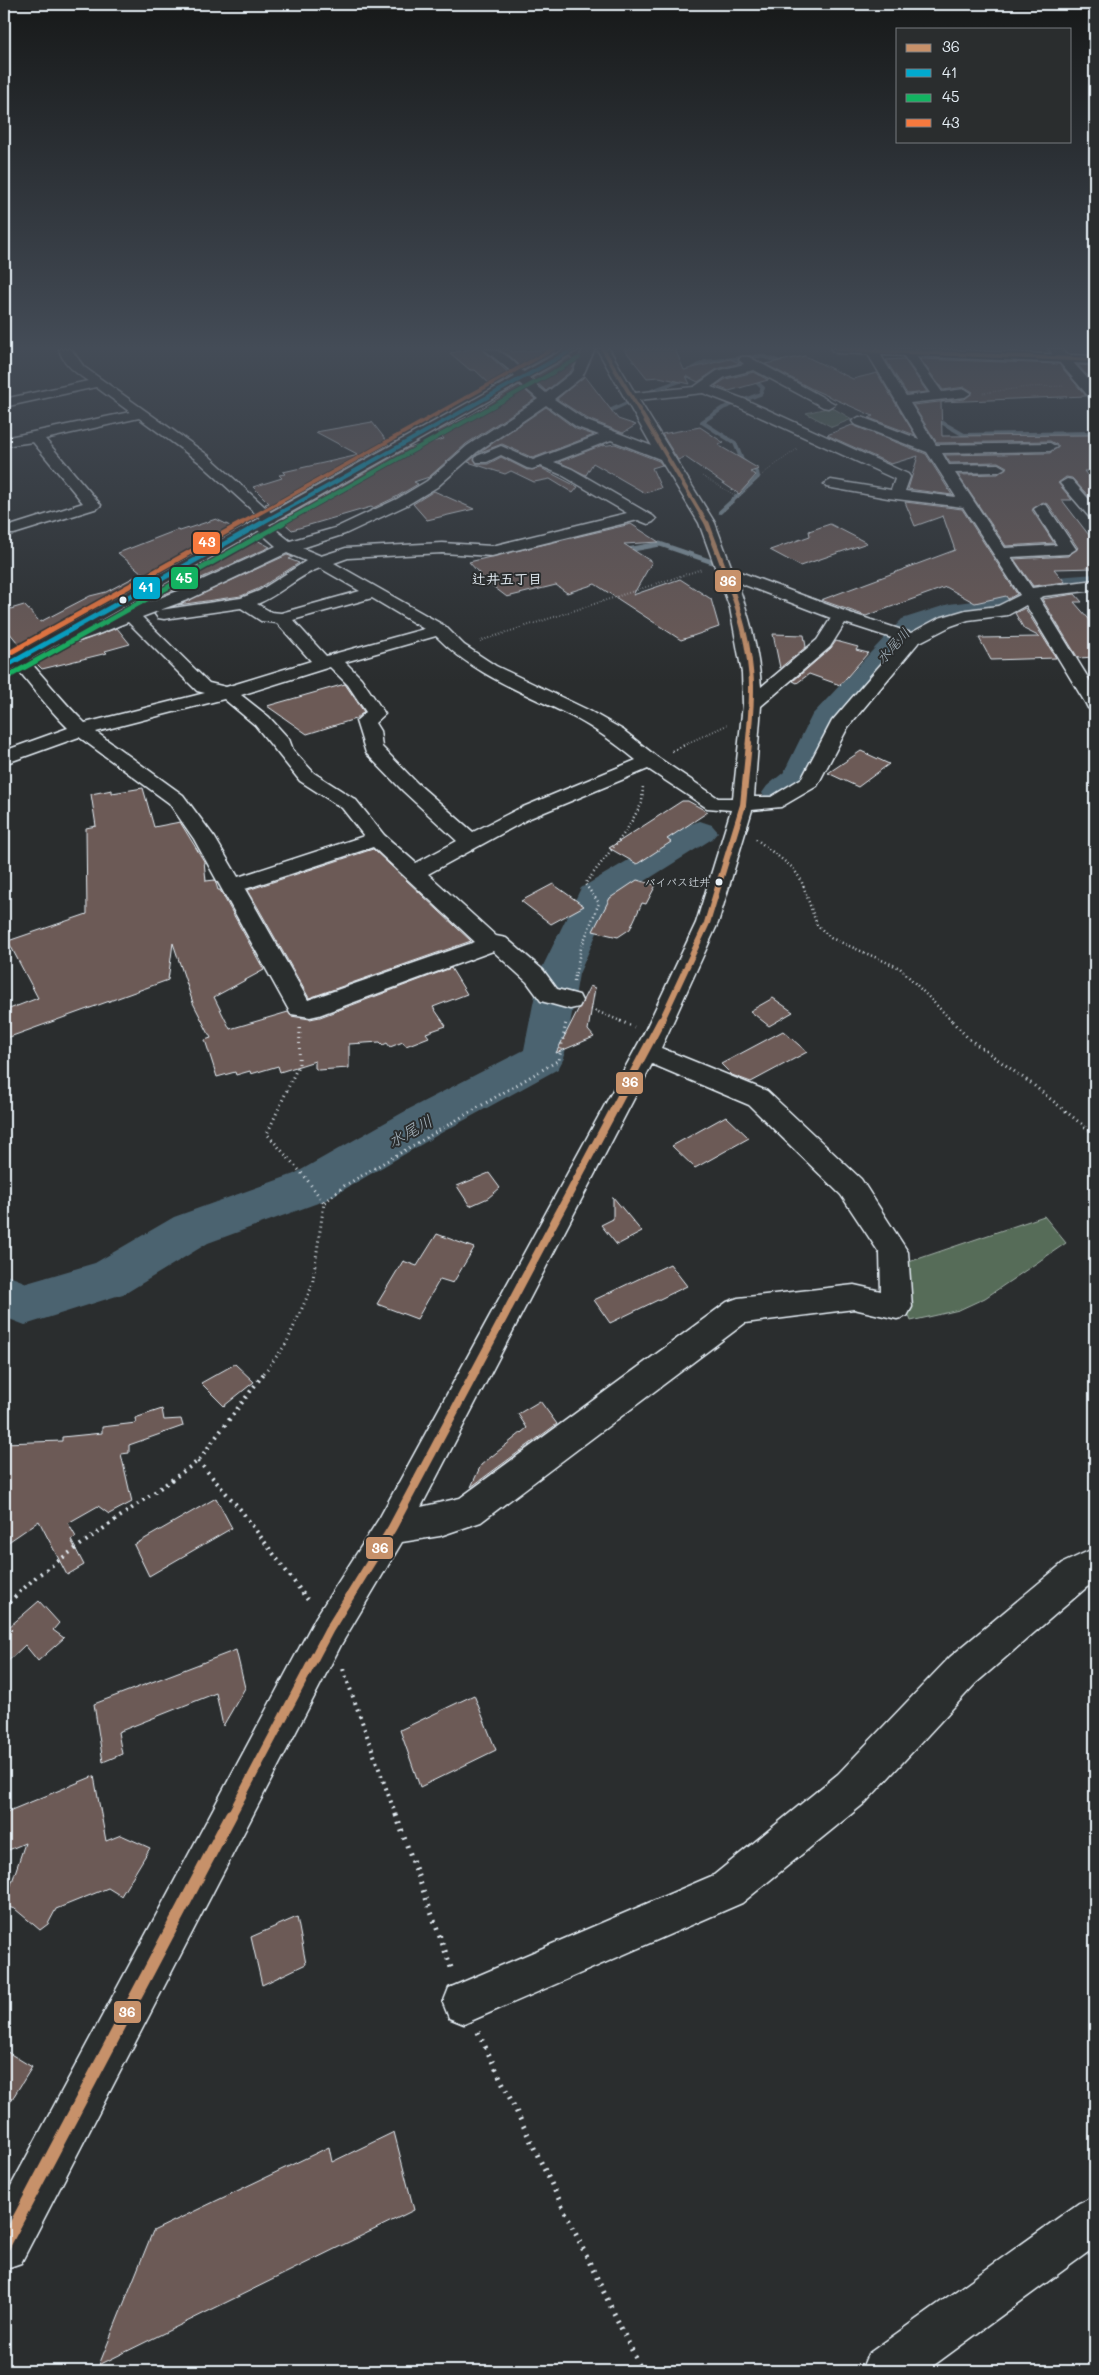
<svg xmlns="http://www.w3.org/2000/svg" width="1099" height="2375" font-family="Mali,'Klee One',sans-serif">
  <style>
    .green { fill: #576c58; stroke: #a0aea8 }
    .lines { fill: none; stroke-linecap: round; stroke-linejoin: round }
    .stream-far1 { stroke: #8a9ca6; stroke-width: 4 }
    .stream { stroke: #8a9ca6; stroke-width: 5 }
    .river { fill: #4c6370; fill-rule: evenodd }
    .building { fill: #6c5a56; stroke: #e8f1f8 }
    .minor-casing { stroke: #e8f1f8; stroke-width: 3 }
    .major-casing { stroke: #e8f1f8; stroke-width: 3 }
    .path-far5 { stroke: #e8f1f8; stroke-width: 1; stroke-dasharray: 0.5 2; stroke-linecap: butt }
    .path-far4 { stroke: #e8f1f8; stroke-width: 2; stroke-dasharray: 0.5 2.5; stroke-linecap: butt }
    .path-far3 { stroke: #e8f1f8; stroke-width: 2.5; stroke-dasharray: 1 3; stroke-linecap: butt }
    .path-far2 { stroke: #e8f1f8; stroke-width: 3; stroke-dasharray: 1 4; stroke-linecap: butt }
    .path-far1 { stroke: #e8f1f8; stroke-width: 4; stroke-dasharray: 2 5; stroke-linecap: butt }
    .path { stroke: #e8f1f8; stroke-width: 5; stroke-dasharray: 2 6; stroke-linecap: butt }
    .minor { fill: #2a2d2e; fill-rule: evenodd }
    .major { fill: #2a2d2e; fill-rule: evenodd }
    .bus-1-far5-casing { stroke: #2a2d2e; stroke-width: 5.5 }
    .bus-1-far4-casing { stroke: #2a2d2e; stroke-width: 8 }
    .bus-1-far3-casing { stroke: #2a2d2e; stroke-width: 9 }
    .bus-1-far2-casing { stroke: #2a2d2e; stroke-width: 11 }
    .bus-1-far1-casing { stroke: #2a2d2e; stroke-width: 13 }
    .bus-1-casing { stroke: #2a2d2e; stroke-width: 16 }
    .bus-2-far1-casing { stroke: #2a2d2e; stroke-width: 5.5 }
    .bus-2-casing { stroke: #2a2d2e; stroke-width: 8 }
    .bus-3-far1-casing { stroke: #2a2d2e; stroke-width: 5.5 }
    .bus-3-casing { stroke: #2a2d2e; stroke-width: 8 }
    .bus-4-far1-casing { stroke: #2a2d2e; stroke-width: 5.5 }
    .bus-4-casing { stroke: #2a2d2e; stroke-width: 8 }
    .bus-1-far5 { stroke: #c7916a; stroke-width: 4 }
    .bus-1-far4 { stroke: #c7916a; stroke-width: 5 }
    .bus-1-far3 { stroke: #c7916a; stroke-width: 6 }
    .bus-1-far2 { stroke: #c7916a; stroke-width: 8 }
    .bus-1-far1 { stroke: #c7916a; stroke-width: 9 }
    .bus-1 { stroke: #c7916a; stroke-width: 12 }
    .bus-2-far1 { stroke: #00a9ce; stroke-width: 4 }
    .bus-2 { stroke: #00a9ce; stroke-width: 5 }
    .bus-3-far1 { stroke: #13b361; stroke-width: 4 }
    .bus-3 { stroke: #13b361; stroke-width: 5 }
    .bus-4-far1 { stroke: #f6793e; stroke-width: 4 }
    .bus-4 { stroke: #f6793e; stroke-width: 5 }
    .bus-dot { fill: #e8f1f8; stroke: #2a2d2e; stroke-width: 2 }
    .labels { text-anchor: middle; stroke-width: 4; stroke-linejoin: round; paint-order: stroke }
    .far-bus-label { font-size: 11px; fill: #e8f1f8; stroke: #2a2d2e; text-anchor: end }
    .far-neighbourhood-label { font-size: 14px; font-weight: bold; fill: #e8f1f8; stroke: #2a2d2e }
    .far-water-label { font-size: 14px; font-style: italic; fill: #aab8c2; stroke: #2a2d2e }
    .water-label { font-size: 16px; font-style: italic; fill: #aab8c2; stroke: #2a2d2e }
    .line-badge { stroke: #2a2d2e; stroke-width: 2 }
    .badge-label { font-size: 14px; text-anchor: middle; font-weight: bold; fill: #fff }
  </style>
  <rect width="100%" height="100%" fill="#2a2d2e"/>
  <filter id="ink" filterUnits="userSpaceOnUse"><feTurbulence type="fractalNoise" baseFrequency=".02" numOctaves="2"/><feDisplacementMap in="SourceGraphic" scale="10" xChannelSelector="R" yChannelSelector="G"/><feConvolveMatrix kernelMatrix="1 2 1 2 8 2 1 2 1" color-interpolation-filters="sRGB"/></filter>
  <g filter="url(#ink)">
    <g class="green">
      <polygon points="831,407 852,419 832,427 806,413"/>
      <polygon points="1044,1216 1066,1243 985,1298 959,1310 911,1321 905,1306 903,1264"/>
    </g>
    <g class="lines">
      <g class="stream-far1">
        <polyline points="892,410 943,423 964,435 1095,433"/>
        <polyline points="564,429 586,422 652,391 685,379 694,368 705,362 761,356 788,364"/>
        <polyline points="463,462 512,443"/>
        <polyline points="720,512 758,477 757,472 742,460 735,443 702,422 723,408 760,394 763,388 751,377 788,369"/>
      </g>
      <polyline class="stream" points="622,551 660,544 721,565"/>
      <g class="river">
        <polygon points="1095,574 1095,590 1037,595 1026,601 1022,606 1004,613 953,621 922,631 838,725 811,784 791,800 779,803 767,800 762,793 767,786 784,772 812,715 902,619 949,604 989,599 1002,594 1005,589 1021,581 1031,579"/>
        <polygon points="700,821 712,825 718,832 712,839 610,903 579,974 564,1058 558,1069 441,1133 326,1200 208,1243 126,1293 25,1325 4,1317 4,1274 27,1283 95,1263 174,1217 294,1174 409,1109 524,1050 539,974 581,888 688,825"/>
      </g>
    </g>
    <g class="building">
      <polygon points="471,349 482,349 512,376 493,387 475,370 470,370 450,353"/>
      <polygon points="497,349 509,349 512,352 554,349 554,353 524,370 510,356"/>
      <polygon points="624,349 675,349 684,370 730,359 740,363 717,369 698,382 686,376 690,384 659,377 647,378"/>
      <polygon points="805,356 853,379 877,373 915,435 869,418 873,416 812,389 765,364"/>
      <polygon points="570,357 575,363 571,371 546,391 532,378"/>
      <polygon points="904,359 927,392 907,394 886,360"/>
      <polygon points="920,359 1059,364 1086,396 941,402 942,436 1095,435 1095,471 1084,471 1095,485 1095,500 1092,500 1072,478 1066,477 1058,483 1072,500 1062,500 1095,543 1095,568 1054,569 1065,582 1033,586 1014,559 1068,556 1078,548 1049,505 1043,502 1032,510 1054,543 1006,546 958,475 998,474 1007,467 998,462 950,463 945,455 1050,453 1059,446 1050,441 937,443 913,405 965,399 973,392 965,387 943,390"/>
      <polygon points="1078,365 1093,366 1095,370 1095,384"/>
      <polygon points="754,372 768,380 729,391 715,386 726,379"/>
      <polygon points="585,376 618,419 636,425 623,433 588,419 557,399"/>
      <polygon points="519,385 535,399 466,444 429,477 414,482 418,484 396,497 373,508 371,507 292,530 281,520 408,448 444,439 438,431 471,415"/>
      <polygon points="546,407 576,429 594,435 533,458 502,444 478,453"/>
      <polygon points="372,422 389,444 271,510 265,504 269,503 253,487 282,478 279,475 285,474 283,472 359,455 316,432"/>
      <polygon points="852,425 926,454 952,495 908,489 918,456 891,464 827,435"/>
      <polygon points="700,427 724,443 718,445 759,469 750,472 756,475 739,494 685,457 678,460 662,434"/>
      <polygon points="605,444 602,446 615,444 659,461 662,465 652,468 661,488 645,493 593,463 586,475 559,462"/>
      <polygon points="474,457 477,464 488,464 501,457 527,470 541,468 578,487 573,493 550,479 534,482 511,471 505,474 468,462"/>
      <polygon points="434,491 474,509 427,520 413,504"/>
      <polygon points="905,502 962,509 1017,594 1008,599 1006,596 975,603 946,587 866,616 821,600 955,550 943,516 915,526"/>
      <polygon points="216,519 236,529 22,648 4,626 4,611 24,605 40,622 90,596 106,592 142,573 118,553 177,530 180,531"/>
      <polygon points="631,524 659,542 624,544 652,562 633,595 680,579 711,599 719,627 681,640 595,584 567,593 556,585 507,597 486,581 469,562"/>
      <polygon points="830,524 867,543 800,566 770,550 810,536 809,531"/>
      <polygon points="251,537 270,547 177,589 121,611"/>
      <polygon points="287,555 293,557 289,559 299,563 258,589 241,596 178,605"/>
      <polygon points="1075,594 1082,602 1074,602 1095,626 1095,657 1078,658 1042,599"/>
      <polygon points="1025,608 1056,658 991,660 979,638 1040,637 1024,629 1015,613"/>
      <polygon points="117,628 130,644 105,651 107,653 42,669 33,660 60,645 79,642"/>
      <polygon points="773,634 804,635 806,647 780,668"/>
      <polygon points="836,641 858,647 856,650 868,653 840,685 809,674 797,683 793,681 831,648"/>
      <polygon points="345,684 364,712 355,719 307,734 267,706"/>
      <polygon points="861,751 889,764 858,787 828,773"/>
      <polygon points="143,788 154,827 180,822 204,861 206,881 215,880 218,890 220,890 264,970 214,997 230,1029 288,1012 291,1016 310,1019 320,1017 451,968 467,994 433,1007 446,1026 426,1033 429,1037 406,1046 403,1042 390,1047 387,1043 383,1045 380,1042 349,1044 349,1068 318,1070 315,1068 315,1061 280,1072 278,1066 251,1074 250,1071 236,1075 235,1072 217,1077 205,1040 211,1038 193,1003 173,943 168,980 4,1039 4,1011 38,998 8,941 87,914 86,828 96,826 91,794 112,790 112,793"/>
      <polygon points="682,801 688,801 708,812 667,839 671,842 637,864 609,848"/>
      <polygon points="373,849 471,941 309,998 248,890"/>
      <polygon points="637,880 656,885 646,904 642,903 630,929 618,937 593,931 610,898"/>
      <polygon points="553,884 584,906 551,924 521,901"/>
      <polygon points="590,986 595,988 588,1030 594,1037 556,1053"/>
      <polygon points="773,998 793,1012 769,1026 750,1011"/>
      <polygon points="783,1031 807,1052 751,1082 732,1075 721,1064"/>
      <polygon points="726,1116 749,1138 695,1168 672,1146"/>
      <polygon points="489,1173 500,1188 488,1198 470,1206 457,1186"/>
      <polygon points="613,1197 642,1232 617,1245 601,1225 613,1219"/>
      <polygon points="437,1234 474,1248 453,1283 440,1279 417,1319 377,1304 403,1261 417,1266"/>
      <polygon points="670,1264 687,1286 610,1323 594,1300"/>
      <polygon points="235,1364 254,1382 224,1406 201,1383"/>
      <polygon points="540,1401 557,1424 471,1487 481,1465 527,1428 518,1414"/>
      <polygon points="162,1409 164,1420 181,1419 183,1426 129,1445 129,1453 121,1454 132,1502 109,1514 98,1506 68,1523 76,1537 71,1540 84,1565 67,1575 39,1521 4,1545 4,1443 62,1441 62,1437 102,1433 102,1427 136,1423 135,1418"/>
      <polygon points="216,1498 232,1528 149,1576 134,1545"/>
      <polygon points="39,1601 59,1623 53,1630 64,1638 38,1661 25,1645 4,1665 4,1637 12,1630 9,1627"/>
      <polygon points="236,1650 245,1688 223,1726 216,1693 118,1732 122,1754 103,1762 94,1704"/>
      <polygon points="474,1695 496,1750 420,1787 400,1730"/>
      <polygon points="94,1776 106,1841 121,1835 150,1848 121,1896 108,1888 56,1909 48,1924 40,1930 15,1909 4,1906 25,1843 4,1852 4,1813"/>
      <polygon points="297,1917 306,1964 262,1985 251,1937"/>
      <polygon points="4,2050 32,2067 4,2112"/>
      <polygon points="394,2132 414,2210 99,2365 153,2231 329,2147 332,2162"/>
    </g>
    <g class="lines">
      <g class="minor-casing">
        <g id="minor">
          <path d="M59 349H71L84 367 209 456 275 516 278 519 275 522 267 523 290 541 335 528 397 499 427 481 467 446 538 399 518 382 513 373 484 349C505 349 515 363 528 377 533 383 540 388 546 393L573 372 583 349H595L582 377 554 399 587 421 652 446 597 349H609L635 393 694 387 717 371 744 364 739 360 741 357H749L835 404 828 408 823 407 754 370 725 377 711 387 744 399 908 474 910 477 905 491 956 497 927 452 854 424 852 421 859 417 864 418 919 439 866 351 877 349 906 396 930 393 901 352 903 349H911L942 392 965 389 971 393 965 397 910 403 936 445 1050 443 1057 447 1050 451 942 453 949 465 998 464 1005 468 998 472 955 473 1005 548 1057 545 1034 509 1042 504 1047 506 1076 549 1068 554 1011 557 1032 588 1095 580V590L1044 596 1039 598 1095 689V710L1088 708 1086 704 1026 605 1008 615 968 620 951 626 918 643 848 727 817 786 781 807 752 810 718 923 661 1048 767 1091 861 1179 908 1252 912 1307 907 1316 897 1319 854 1309 745 1323 481 1522 440 1536 402 1542 342 1643 21 2263 4 2269V2199L316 1617 380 1517 643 1035 696 923 731 810 707 808 648 769 530 818 428 874 496 936 506 938 543 970 557 989 579 995 582 1001 579 1007 570 1009 541 1001 527 982 493 951 319 1015 310 1017 291 1014 194 839 169 803 79 737 4 764V751L68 728C47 708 31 684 12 663L9 659 12 655H24C45 678 63 702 85 723L205 693 197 691 128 622C104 631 74 648 49 642L46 638 49 634 72 631 178 591 276 546 252 525 255 522 264 521 199 462 139 418 45 439 101 505 98 508 14 534H4V528L83 503 33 442 4 446V438L130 412 96 387 4 407V399L88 381C77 374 62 363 59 349ZM703 393 734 405 895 479 891 490 831 480 824 484 826 487 888 498 963 507 1020 595 998 606 966 610 939 618 911 633 847 612 732 569 715 523 639 400ZM546 405 577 427 599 435 533 460 501 446 477 456 475 459 477 462H487L501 455 527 468 532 469 541 466 562 475 627 513 492 546 442 543 346 548 321 556 302 548 345 534 407 505 437 487 477 452ZM611 440 660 459 699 523 730 608 742 673 743 704 733 798H718L657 757 623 730 588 710 496 666 464 645 445 626 334 563 348 558 442 553 492 556 638 520 648 524 653 522 656 519 653 516 572 469 554 462ZM287 553 306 561 259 591 241 598 160 610 190 599ZM320 568 360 591 281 613 271 612 257 604C280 595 297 576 320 568ZM737 582 831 618 817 640 761 687C759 652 749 615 737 582ZM372 598 424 629 326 656 293 620ZM241 608 261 621 277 623 311 661 226 687 209 683 142 617 158 611 155 614 158 618 164 619ZM845 623 901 641 832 721 802 778 771 797H754L761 706 830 647ZM436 636C474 675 525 693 573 717 596 729 616 744 636 760L516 810 473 832 417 783 382 747 380 731 375 723 385 714 361 678 345 662ZM330 667 348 685 366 712 356 721 366 753 403 791 457 841 416 863 384 835 356 800 314 773 293 750 289 739 269 717 241 695ZM224 699 255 725 300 781 342 808 364 836 238 877 215 838 183 795 96 732ZM373 847 475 942 308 1000 245 889ZM652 1064 749 1105 841 1195 880 1254 881 1291 854 1285 738 1298 727 1302 460 1498 421 1507Z"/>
          <polygon points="1048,349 1061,349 1095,387 1095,399 1090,398"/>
          <polygon points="1067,479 1072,480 1095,506 1095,519 1090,518 1060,483"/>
          <polygon points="1095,1548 1095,1583 1087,1587 976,1683 866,1802 742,1903 464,2024 449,2018 443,2003 449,1988 714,1875 838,1774 950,1657 1063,1563"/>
          <polygon points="1095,2196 1095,2247 926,2371 861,2371 868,2354 1079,2203"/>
        </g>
      </g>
      <g class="major-casing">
        <g id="major">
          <polygon points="565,349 580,349 10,671 4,672 4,660"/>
          <polygon points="830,349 925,349 1095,356 1095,364 836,353"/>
        </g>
      </g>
      <g class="path-far5">
        <polyline points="983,393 1028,387 1064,386"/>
        <polyline points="702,476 738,497"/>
        <polyline points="724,511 764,473 797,449"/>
      </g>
      <g class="path-far4">
        <polyline points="4,627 10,643"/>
        <polyline points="480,641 702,569"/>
        <polyline points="686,744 727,725"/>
      </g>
      <g class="path-far3">
        <polyline points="672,751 689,743"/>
        <polyline points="756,839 793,868 801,880 817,925 831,938 900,968 953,1022"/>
        <polyline points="574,981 581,948 599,903 585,884 626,831 642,803 643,785"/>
        <polyline points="591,1009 623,1022"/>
      </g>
      <g class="path-far2">
        <polyline points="620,1021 634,1027"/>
        <polyline points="952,1021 969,1039 1032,1084 1095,1135"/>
        <polyline points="300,1028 299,1064 267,1134 305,1177 324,1203"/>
        <polyline points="264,1373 286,1344 312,1286 324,1203 344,1186 559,1060 566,1022"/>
      </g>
      <g class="path-far1">
        <polyline points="198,1461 240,1509 310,1603"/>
        <polyline points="4,1607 37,1576 198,1461 265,1372"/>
        <polyline points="343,1669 396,1816"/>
      </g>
      <g class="path">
        <polyline points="396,1815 453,1973"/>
        <polyline points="478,2032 642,2371"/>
      </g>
      <use href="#minor" class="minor"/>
      <use href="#major" class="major"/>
      <g class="bus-1-far5-casing">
        <g id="bus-1-far5">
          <polyline points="603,349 707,524"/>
          <polyline points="839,349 1095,360"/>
        </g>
      </g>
      <g class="bus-1-far4-casing">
        <path id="bus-1-far4" d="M707 523C725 572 747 622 751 675 753 698 750 721 748 744"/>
      </g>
      <g class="bus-1-far3-casing">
        <polyline id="bus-1-far3" points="661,1022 707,923 743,805 749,743"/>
      </g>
      <g class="bus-1-far2-casing">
        <polyline id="bus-1-far2" points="474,1373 661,1021"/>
      </g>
      <g class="bus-1-far1-casing">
        <polyline id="bus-1-far1" points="231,1816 329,1630 392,1528 475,1372"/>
      </g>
      <g class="bus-1-casing">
        <polyline id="bus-1" points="4,2246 231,1815"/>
      </g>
      <g class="bus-2-far1-casing">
        <polyline id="bus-2-far1" points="260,524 574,349"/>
      </g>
      <g class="bus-2-casing">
        <polyline id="bus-2" points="4,667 262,523"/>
      </g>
      <g class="bus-3-far1-casing">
        <polyline id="bus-3-far1" points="281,524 579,358"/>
      </g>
      <g class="bus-3-casing">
        <polyline id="bus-3" points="9,676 283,523"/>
      </g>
      <g class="bus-4-far1-casing">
        <polyline id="bus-4-far1" points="240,524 553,349"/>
      </g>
      <g class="bus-4-casing">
        <polyline id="bus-4" points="4,656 242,523"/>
      </g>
      <use href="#bus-1-far5" class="bus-1-far5"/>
      <use href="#bus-1-far4" class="bus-1-far4"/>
      <use href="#bus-1-far3" class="bus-1-far3"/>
      <use href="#bus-1-far2" class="bus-1-far2"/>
      <use href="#bus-1-far1" class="bus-1-far1"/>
      <use href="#bus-1" class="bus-1"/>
      <use href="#bus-2-far1" class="bus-2-far1"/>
      <use href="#bus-2" class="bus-2"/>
      <use href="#bus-3-far1" class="bus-3-far1"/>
      <use href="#bus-3" class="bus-3"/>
      <use href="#bus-4-far1" class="bus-4-far1"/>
      <use href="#bus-4" class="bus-4"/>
    </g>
  </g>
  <linearGradient id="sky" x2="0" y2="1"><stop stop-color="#171919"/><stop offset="0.51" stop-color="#444c57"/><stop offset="1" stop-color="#444c57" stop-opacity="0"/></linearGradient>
  <rect width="1099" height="682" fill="url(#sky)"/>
  <g class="bus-dot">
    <circle cx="123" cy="600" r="4.5"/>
    <circle cx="719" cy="882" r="4.5"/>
  </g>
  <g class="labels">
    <g class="far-bus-label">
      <text x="710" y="886">バイパス辻井</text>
    </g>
    <g class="far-neighbourhood-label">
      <text x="507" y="584">辻井五丁目</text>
    </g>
    <g class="far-water-label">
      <text transform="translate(893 646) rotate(-48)" y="5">水尾川</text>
    </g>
    <g class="water-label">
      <text transform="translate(410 1131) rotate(-29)" y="6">水尾川</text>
    </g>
  </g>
  <g class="line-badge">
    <rect x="192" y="531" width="29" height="24" rx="5" fill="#f6793e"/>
    <rect x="170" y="566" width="29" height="24" rx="5" fill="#13b361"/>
    <rect x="714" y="569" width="28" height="24" rx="5" fill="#c7916a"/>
    <rect x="132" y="576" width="29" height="24" rx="5" fill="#00a9ce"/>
    <rect x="615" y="1071" width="29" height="24" rx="5" fill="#c7916a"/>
    <rect x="365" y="1536" width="29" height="24" rx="5" fill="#c7916a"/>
    <rect x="113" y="2000" width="29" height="24" rx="5" fill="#c7916a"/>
  </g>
  <g class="badge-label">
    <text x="207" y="547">43</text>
    <text x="184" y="583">45</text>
    <text x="728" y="586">36</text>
    <text x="146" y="592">41</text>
    <text x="630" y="1087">36</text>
    <text x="380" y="1553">36</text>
    <text x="127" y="2017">36</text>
  </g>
  <rect width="1099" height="2375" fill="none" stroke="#2a2d2e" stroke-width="20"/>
  <rect x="10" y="10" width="1079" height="2355" fill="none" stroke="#e8f1f8" stroke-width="2" filter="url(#ink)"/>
  <rect x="896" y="28" width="175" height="115" fill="#2a2d2e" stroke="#767b7f"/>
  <rect x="906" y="44" width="25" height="8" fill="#c7916a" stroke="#767b7f"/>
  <text x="942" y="52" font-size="15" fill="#e8f1f8">36</text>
  <rect x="906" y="69" width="25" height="8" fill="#00a9ce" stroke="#767b7f"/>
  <text x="942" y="78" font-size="15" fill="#e8f1f8">41</text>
  <rect x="906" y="94" width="25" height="8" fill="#13b361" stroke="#767b7f"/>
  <text x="942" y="102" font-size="15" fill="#e8f1f8">45</text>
  <rect x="906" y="119" width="25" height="8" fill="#f6793e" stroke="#767b7f"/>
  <text x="942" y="128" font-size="15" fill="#e8f1f8">43</text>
</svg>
